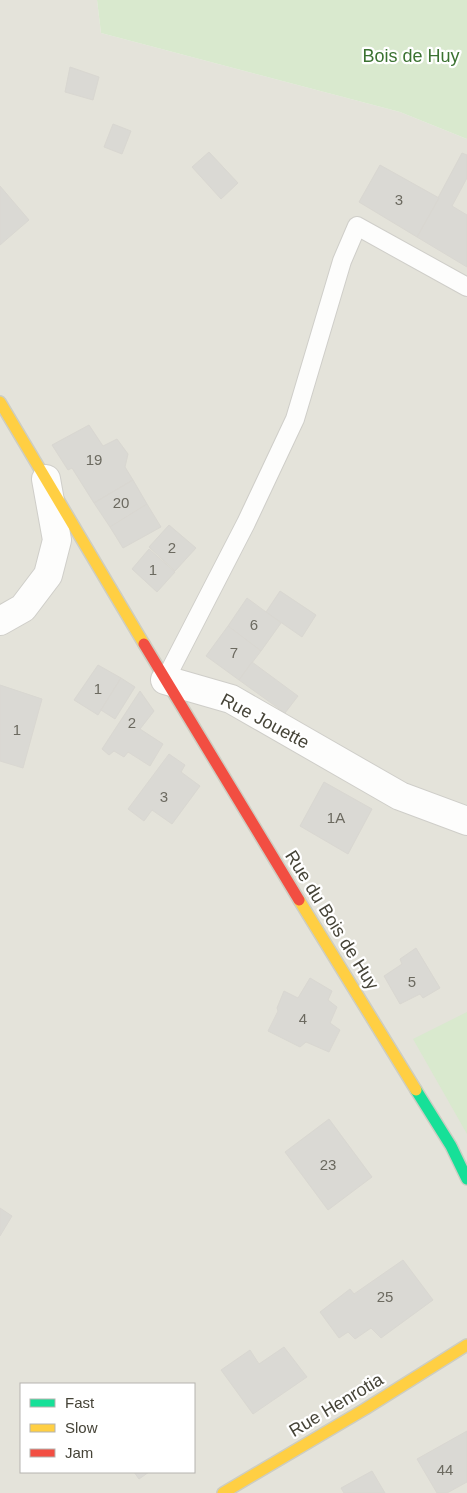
<svg xmlns="http://www.w3.org/2000/svg" width="467" height="1493" font-family="Helvetica,sans-serif">
  <style>
    .residential { fill: #e4e3da; fill-rule: evenodd }
    .green { fill: #d9e9ce }
    .building { fill: #dad9d4; stroke: #d9d7d1 }
    .lines { fill: none; stroke-linecap: round; stroke-linejoin: round }
    .lane-casing { stroke: #cfcec9; stroke-width: 20 }
    .street-casing { stroke: #cfcec9; stroke-width: 30 }
    .fast-casing { stroke: #cdcdc2; stroke-width: 14 }
    .slow-casing { stroke: #cdcdc2; stroke-width: 14 }
    .jam-casing { stroke: #cdcdc2; stroke-width: 14 }
    .lane { stroke: #fdfdfc; stroke-width: 18 }
    .street { stroke: #fdfdfc; stroke-width: 28 }
    .fast { stroke: #16e098; stroke-width: 11 }
    .slow { stroke: #ffcf43; stroke-width: 11 }
    .jam { stroke: #f24e42; stroke-width: 11 }
    .labels { text-anchor: middle; stroke-width: 4.5; stroke-linejoin: round; paint-order: stroke }
    .number-label { font-size: 15px; fill: #6c6a60 }
    .park-label { font-size: 18px; fill: #3b7231; stroke: #fff }
    .street-label { font-size: 18px; fill: #464438; stroke: #fff }
  </style>
  <rect width="100%" height="100%" fill="#f1f0eb"/>
  <path class="residential" d="M0 0H97L101 33 400 112 467 139V1493H0ZM21 1384H194V1472H21Z"/>
  <g class="green">
    <polygon points="97,0 467,0 467,139 400,112 101,33"/>
    <polygon points="467,1012 467,1134 413,1039"/>
  </g>
  <g class="building">
    <polygon points="70,67 99,77 93,100 65,92"/>
    <polygon points="113,124 131,131 122,154 104,147"/>
    <polygon points="209,152 238,183 221,199 192,167"/>
    <polygon points="462,153 467,155 467,178 452,206 467,215 467,267 417,237"/>
    <polygon points="380,165 439,198 417,237 359,202"/>
    <polygon points="0,186 29,220 0,245"/>
    <polygon points="89,425 103,446 117,439 128,454 125,467 133,480 94,503 72,468 68,470 52,445"/>
    <polygon points="133,480 147,504 110,527 94,503"/>
    <polygon points="147,504 161,527 123,548 110,527"/>
    <polygon points="169,525 196,548 175,571 149,547"/>
    <polygon points="149,549 175,572 157,592 132,569"/>
    <polygon points="280,591 316,615 302,637 266,612"/>
    <polygon points="247,598 281,623 261,651 228,626"/>
    <polygon points="228,626 261,651 239,680 206,656"/>
    <polygon points="252,662 298,696 285,713 239,680"/>
    <polygon points="98,665 121,678 98,715 74,700"/>
    <polygon points="121,678 135,687 115,719 101,710"/>
    <polygon points="0,685 42,699 23,768 0,761"/>
    <polygon points="140,691 154,711 140,729 163,744 150,766 128,752 124,757 114,751 109,755 102,749"/>
    <polygon points="169,754 185,765 181,772 200,786 172,824 152,810 144,821 128,809"/>
    <polygon points="324,782 372,809 348,854 300,826"/>
    <polygon points="416,948 440,988 423,998 420,994 400,1004 384,976 402,964 400,959"/>
    <polygon points="310,978 332,991 328,1000 337,1007 330,1023 340,1030 329,1052 306,1042 300,1047 268,1031 278,1011 277,1008 284,991 298,998"/>
    <polygon points="329,1119 372,1177 328,1210 285,1152"/>
    <polygon points="0,1208 12,1216 0,1236"/>
    <polygon points="403,1260 433,1300 381,1338 371,1328 355,1339 348,1332 339,1338 320,1312 350,1289 354,1294"/>
    <polygon points="284,1347 307,1377 253,1414 221,1370 250,1350 259,1364"/>
    <polygon points="467,1431 467,1482 447,1493 437,1493 417,1459"/>
    <polygon points="372,1471 385,1493 344,1493 341,1488"/>
    <polygon points="134,1472 149,1472 139,1479"/>
  </g>
  <g class="lines">
    <g class="lane-casing">
      <polyline id="lane" points="165,680 246,523 295,419 342,261 357,226 467,287"/>
    </g>
    <g class="street-casing">
      <g id="street">
        <polyline points="0,621 23,608 48,575 57,540 46,479"/>
        <polyline points="165,680 231,699 400,796 467,821"/>
      </g>
    </g>
    <g class="fast-casing">
      <polyline id="fast" points="416,1090 451,1146 467,1179"/>
    </g>
    <g class="slow-casing">
      <g id="slow">
        <polyline points="0,402 144,644"/>
        <polyline points="299,900 416,1090"/>
        <polyline points="223,1493 365,1409 467,1345"/>
      </g>
    </g>
    <g class="jam-casing">
      <polyline id="jam" points="144,644 299,900"/>
    </g>
    <use href="#lane" class="lane"/>
    <use href="#street" class="street"/>
    <use href="#fast" class="fast"/>
    <use href="#slow" class="slow"/>
    <use href="#jam" class="jam"/>
  </g>
  <g class="labels">
    <g class="number-label">
      <text x="399" y="205">3</text>
      <text x="94" y="465">19</text>
      <text x="121" y="508">20</text>
      <text x="172" y="553">2</text>
      <text x="153" y="575">1</text>
      <text x="254" y="630">6</text>
      <text x="234" y="658">7</text>
      <text x="98" y="694">1</text>
      <text x="132" y="728">2</text>
      <text x="17" y="735">1</text>
      <text x="164" y="802">3</text>
      <text x="336" y="823">1A</text>
      <text x="412" y="987">5</text>
      <text x="303" y="1024">4</text>
      <text x="328" y="1170">23</text>
      <text x="385" y="1302">25</text>
      <text x="445" y="1475">44</text>
    </g>
    <g class="park-label">
      <text x="411" y="62">Bois de Huy</text>
    </g>
    <g class="street-label">
      <text transform="translate(265 721) rotate(28)" y="6">Rue Jouette</text>
      <text transform="translate(332 920) rotate(58)" y="6">Rue du Bois de Huy</text>
      <text transform="translate(336 1405) rotate(-31)" y="6">Rue Henrotia</text>
    </g>
  </g>
  <rect x="20" y="1383" width="175" height="90" fill="#ffffff" stroke="#b5b4af"/>
  <rect x="30" y="1399" width="25" height="8" fill="#16e098" stroke="#b5b4af"/>
  <text x="65" y="1408" font-size="15" fill="#464438">Fast</text>
  <rect x="30" y="1424" width="25" height="8" fill="#ffcf43" stroke="#b5b4af"/>
  <text x="65" y="1433" font-size="15" fill="#464438">Slow</text>
  <rect x="30" y="1449" width="25" height="8" fill="#f24e42" stroke="#b5b4af"/>
  <text x="65" y="1458" font-size="15" fill="#464438">Jam</text>
</svg>
